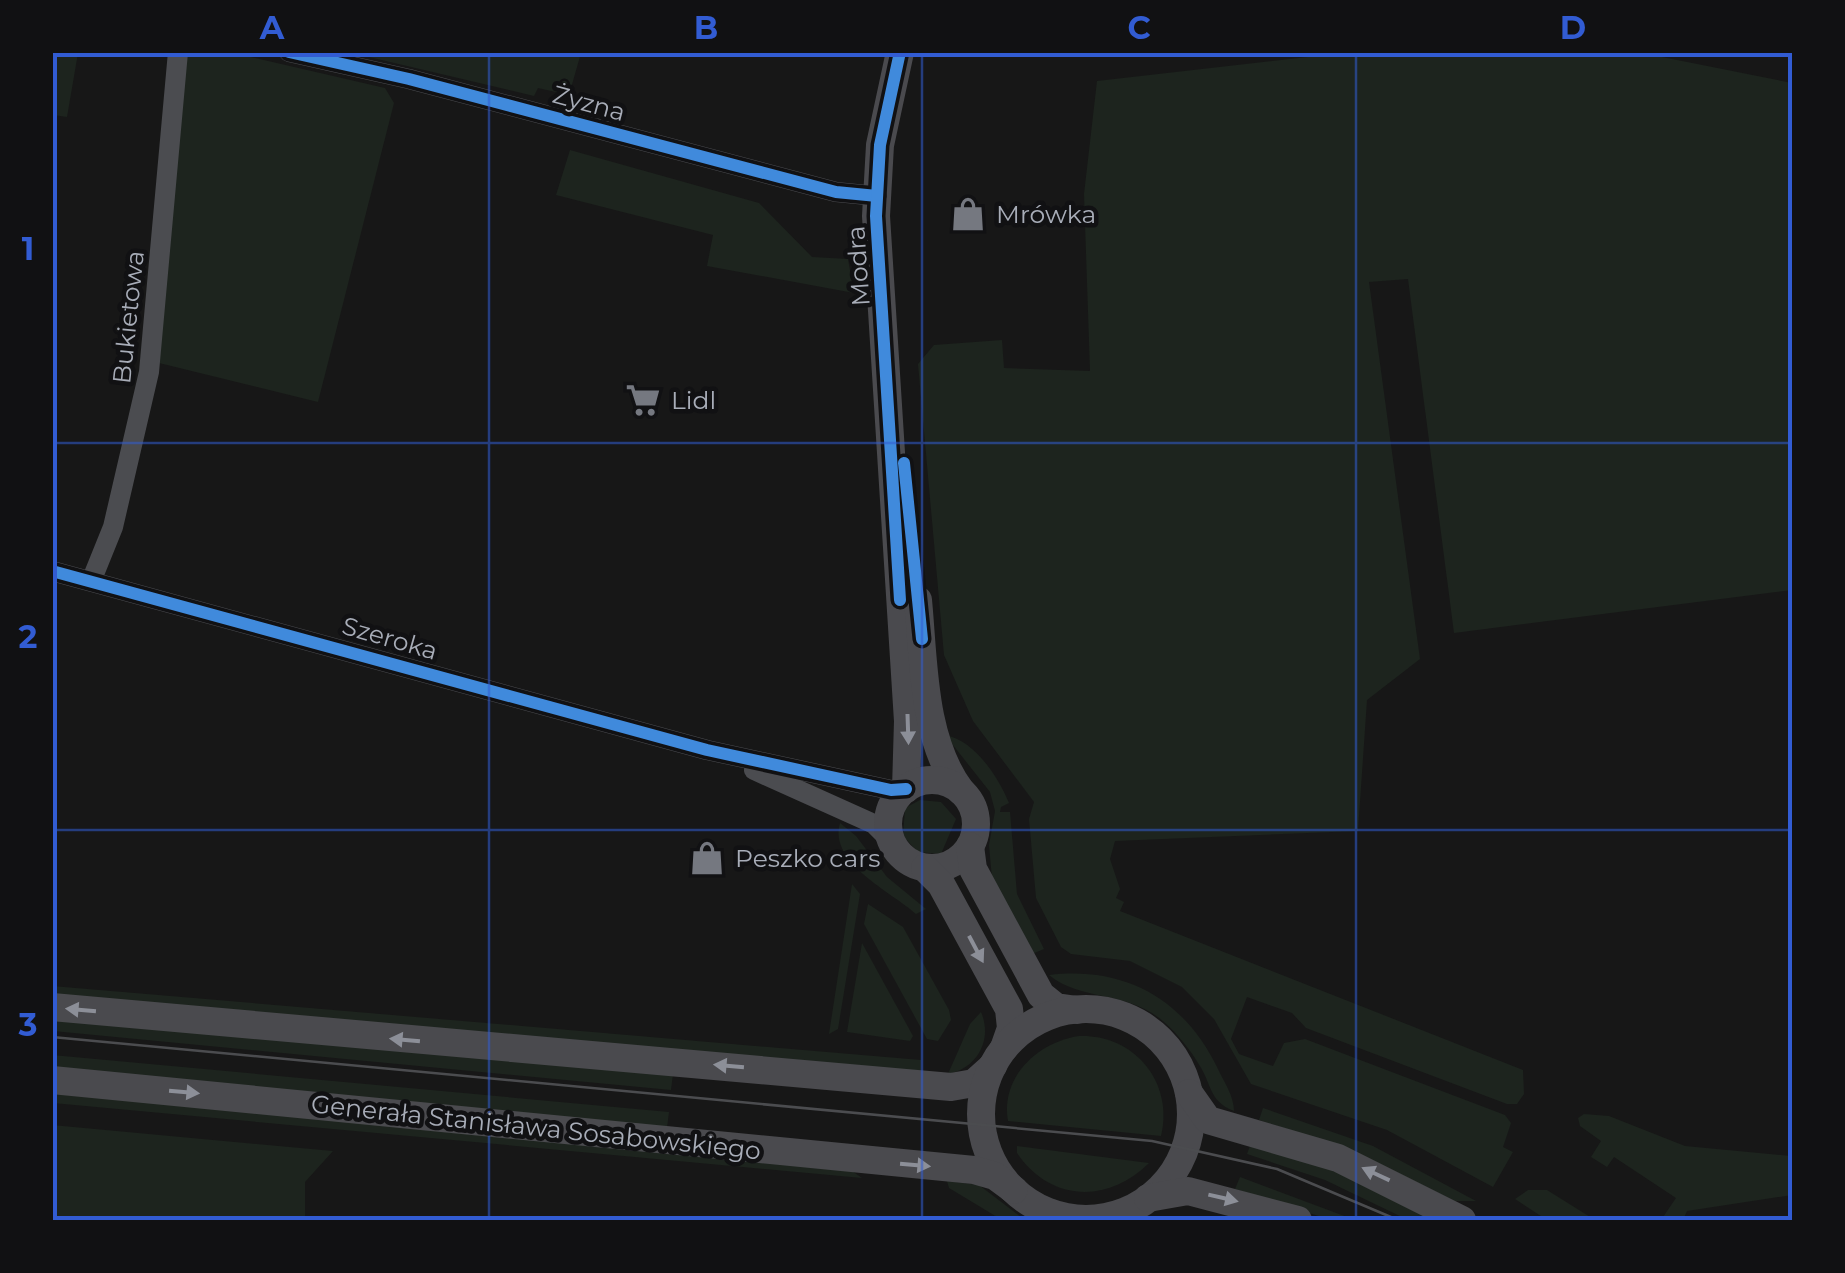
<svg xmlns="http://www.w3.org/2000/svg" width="1845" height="1273" font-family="Montserrat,sans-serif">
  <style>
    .green { fill: #1d241e }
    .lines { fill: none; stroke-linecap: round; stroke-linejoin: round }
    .street { stroke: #4b4c50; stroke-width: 20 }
    .secondary { stroke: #4a4a4e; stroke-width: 28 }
    .tram { stroke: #4b4c4f; stroke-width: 2.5 }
    .cycleway-casing { stroke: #111113; stroke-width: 19 }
    .cycleway { stroke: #408adc; stroke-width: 12 }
    .oneway { fill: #8c8f98 }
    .grid { fill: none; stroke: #325cd3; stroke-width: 2.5; stroke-opacity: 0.55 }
    .labels { text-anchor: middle; stroke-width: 9; stroke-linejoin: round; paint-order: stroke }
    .street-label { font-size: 25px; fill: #a8adb8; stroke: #111113 }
    .poi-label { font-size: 25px; fill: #a8adb8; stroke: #111113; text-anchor: start }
    .neatline { fill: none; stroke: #325cd3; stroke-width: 4 }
    .grid-label { font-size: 32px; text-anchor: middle; font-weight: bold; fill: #325cd3 }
  </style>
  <rect width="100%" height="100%" fill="#171717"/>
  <g class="green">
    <polygon points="53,52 78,53 67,117 53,115"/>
    <polygon points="186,53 233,53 385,88 394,103 318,402 159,363"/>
    <polygon points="352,53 581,53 569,95 538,88 534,96"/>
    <polygon points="1343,53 1642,53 1792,83 1792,590 1454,633 1408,279 1369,282 1420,659 1367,700 1358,831 1115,841 1110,859 1120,889 1116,898 1124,902 1120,911 1523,1070 1524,1094 1517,1104 1507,1104 1306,1028 1292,1013 1247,997 1231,1039 1239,1054 1273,1066 1284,1043 1305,1039 1505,1115 1511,1123 1503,1147 1513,1152 1493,1187 1387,1130 1251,1084 1214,1019 1182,987 1130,961 1071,954 1061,947 1036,898 1029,819 1034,802 973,721 944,655 918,364 934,345 1002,340 1004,368 1090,371 1084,194 1097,81"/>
    <polygon points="570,150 759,203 812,257 848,259 854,293 707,266 713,235 556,195"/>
    <path d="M945 735C974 740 998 776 1009 803L1001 807 1000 812H1010L1017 894 1044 949 1032 954 992 879 989 845 995 811 990 792Z"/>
    <polygon points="920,800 941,802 956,819 941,854 918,852 903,836 905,808"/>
    <path d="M840 823 856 836 887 877 926 909 916 914C892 892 828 863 840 823Z"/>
    <polygon points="852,884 860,894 838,1029 829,1034"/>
    <polygon points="868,904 903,927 949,1010 951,1020 938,1041 927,1039 864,924"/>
    <polygon points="862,943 913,1036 910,1041 847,1032"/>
    <path d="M1049 975C1126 966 1185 1000 1218 1069 1224 1082 1234 1096 1234 1111 1208 1101 1212 1083 1198 1063 1191 1051 1177 1033 1164 1022 1128 990 1082 1002 1049 975Z"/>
    <polygon points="52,986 921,1060 921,1072 53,995"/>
    <path d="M981 1012C993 1040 977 1068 948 1074L970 1024Z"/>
    <polygon points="52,1019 673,1074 671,1090 53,1031"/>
    <path d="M1079 1036C1134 1034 1174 1082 1161 1136L1008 1121C1000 1077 1038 1042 1079 1036Z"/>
    <polygon points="52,1055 669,1112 667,1128 53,1067"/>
    <polygon points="52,1091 852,1171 862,1178 53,1103"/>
    <polygon points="1263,1108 1373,1146 1476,1201 1455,1201 1348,1149 1259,1120"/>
    <polygon points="1584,1114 1609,1116 1685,1146 1792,1156 1792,1195 1687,1211 1683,1220 1661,1220 1676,1198 1614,1157 1607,1167 1591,1157 1601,1141 1580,1126 1578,1118"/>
    <polygon points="52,1125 333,1151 305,1182 305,1220 53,1220"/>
    <polygon points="1251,1143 1331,1168 1438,1220 1408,1220 1325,1180 1247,1154"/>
    <path d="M1017 1146 1149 1163C1108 1204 1050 1202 1017 1153Z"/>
    <polygon points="1240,1177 1355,1220 1331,1220 1235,1189"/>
    <polygon points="947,1181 979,1185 1025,1220 1002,1220 949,1188"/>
    <polygon points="1528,1190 1547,1190 1595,1220 1547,1220 1515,1199"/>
  </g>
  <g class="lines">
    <g class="street">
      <polyline points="289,52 409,79 836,192 877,196"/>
      <polyline points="52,571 707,750 891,790 906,789"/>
      <polyline points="92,579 113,527 149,372 178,52"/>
      <polyline points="754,770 874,824 892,842"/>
      <polyline points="1046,1211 1057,1220"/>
      <polyline points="1116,1220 1130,1209"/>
    </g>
    <g class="secondary">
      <polyline points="900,52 880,145 876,216 908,721 906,789"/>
      <path d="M918 600C924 662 922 739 961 791"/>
      <circle cx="932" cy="824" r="44"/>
      <polyline points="970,846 973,869 1041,995 1056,1007 1077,1010"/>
      <polyline points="925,868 941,884 1009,1009 1011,1028 1004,1048"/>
      <polyline points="52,1007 951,1087 974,1083 993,1066"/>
      <circle cx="1086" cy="1114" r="105"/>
      <polyline points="52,1080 974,1170 995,1176 1014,1190"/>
      <polyline points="1189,1093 1208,1120 1338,1158 1462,1220"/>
      <polyline points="1148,1198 1188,1191 1298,1220"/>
    </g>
    <polyline class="tram" points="52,1037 1152,1141 1277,1169 1398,1220"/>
    <g class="cycleway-casing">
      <g id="cycleway">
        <polyline points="289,52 409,79 836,192 877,196"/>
        <polyline points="900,52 880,145 876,216 900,600"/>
        <polyline points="904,463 922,639"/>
        <polyline points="52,571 707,750 891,790 906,789"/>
      </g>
    </g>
    <use href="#cycleway" class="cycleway"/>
  </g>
  <defs><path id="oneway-solid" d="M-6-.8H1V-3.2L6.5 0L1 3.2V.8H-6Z" transform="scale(2.5)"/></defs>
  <g class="oneway">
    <use href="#oneway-solid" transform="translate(908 729) rotate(88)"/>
    <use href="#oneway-solid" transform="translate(976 949) rotate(62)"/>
    <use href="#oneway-solid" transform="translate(81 1010) rotate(-175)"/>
    <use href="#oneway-solid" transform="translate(405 1040) rotate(-175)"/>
    <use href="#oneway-solid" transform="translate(729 1066) rotate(-175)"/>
    <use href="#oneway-solid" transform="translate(184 1092) rotate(5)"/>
    <use href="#oneway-solid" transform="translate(915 1165) rotate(5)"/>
    <use href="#oneway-solid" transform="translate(1376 1174) rotate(-155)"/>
    <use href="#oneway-solid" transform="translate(1223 1198) rotate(13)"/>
  </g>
  <path class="grid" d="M489 52V1220M922 52V1220M1356 52V1220M52 443H1792M52 830H1792"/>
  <defs>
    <g id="shop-bare" transform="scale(2.7)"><path d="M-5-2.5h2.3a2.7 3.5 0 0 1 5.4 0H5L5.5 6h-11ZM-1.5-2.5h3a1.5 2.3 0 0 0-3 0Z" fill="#757880" stroke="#111113" stroke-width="2.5" paint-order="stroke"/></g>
    <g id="supermarket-bare" transform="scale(2.7)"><path d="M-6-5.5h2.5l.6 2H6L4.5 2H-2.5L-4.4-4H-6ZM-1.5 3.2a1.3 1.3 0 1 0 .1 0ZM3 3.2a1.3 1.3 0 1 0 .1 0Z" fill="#757880" stroke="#111113" stroke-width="2.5" paint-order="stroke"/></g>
  </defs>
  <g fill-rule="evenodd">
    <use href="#shop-bare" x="968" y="214"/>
    <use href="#supermarket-bare" x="643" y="400"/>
    <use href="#shop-bare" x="707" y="858"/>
  </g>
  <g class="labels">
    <g class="street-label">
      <text transform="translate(589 103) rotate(15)" y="9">Żyzna</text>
      <text transform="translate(858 266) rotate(-94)" y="9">Modra</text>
      <text transform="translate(128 317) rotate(-84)" y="9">Bukietowa</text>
      <text transform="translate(390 638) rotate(16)" y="9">Szeroka</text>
      <text transform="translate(536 1127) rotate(6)" y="9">Generała Stanisława Sosabowskiego</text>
    </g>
    <g class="poi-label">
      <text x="996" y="223">Mrówka</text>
      <text x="671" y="409">Lidl</text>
      <text x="735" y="867">Peszko cars</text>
    </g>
  </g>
  <rect width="1845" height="1273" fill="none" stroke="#111113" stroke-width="110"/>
  <rect x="55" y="55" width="1735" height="1163" class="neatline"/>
  <g class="grid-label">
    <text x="272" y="39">A</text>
    <text x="706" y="39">B</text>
    <text x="1139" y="39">C</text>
    <text x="1573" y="39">D</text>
    <text x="28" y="260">1</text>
    <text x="28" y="648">2</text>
    <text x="28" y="1036">3</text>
  </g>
</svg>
